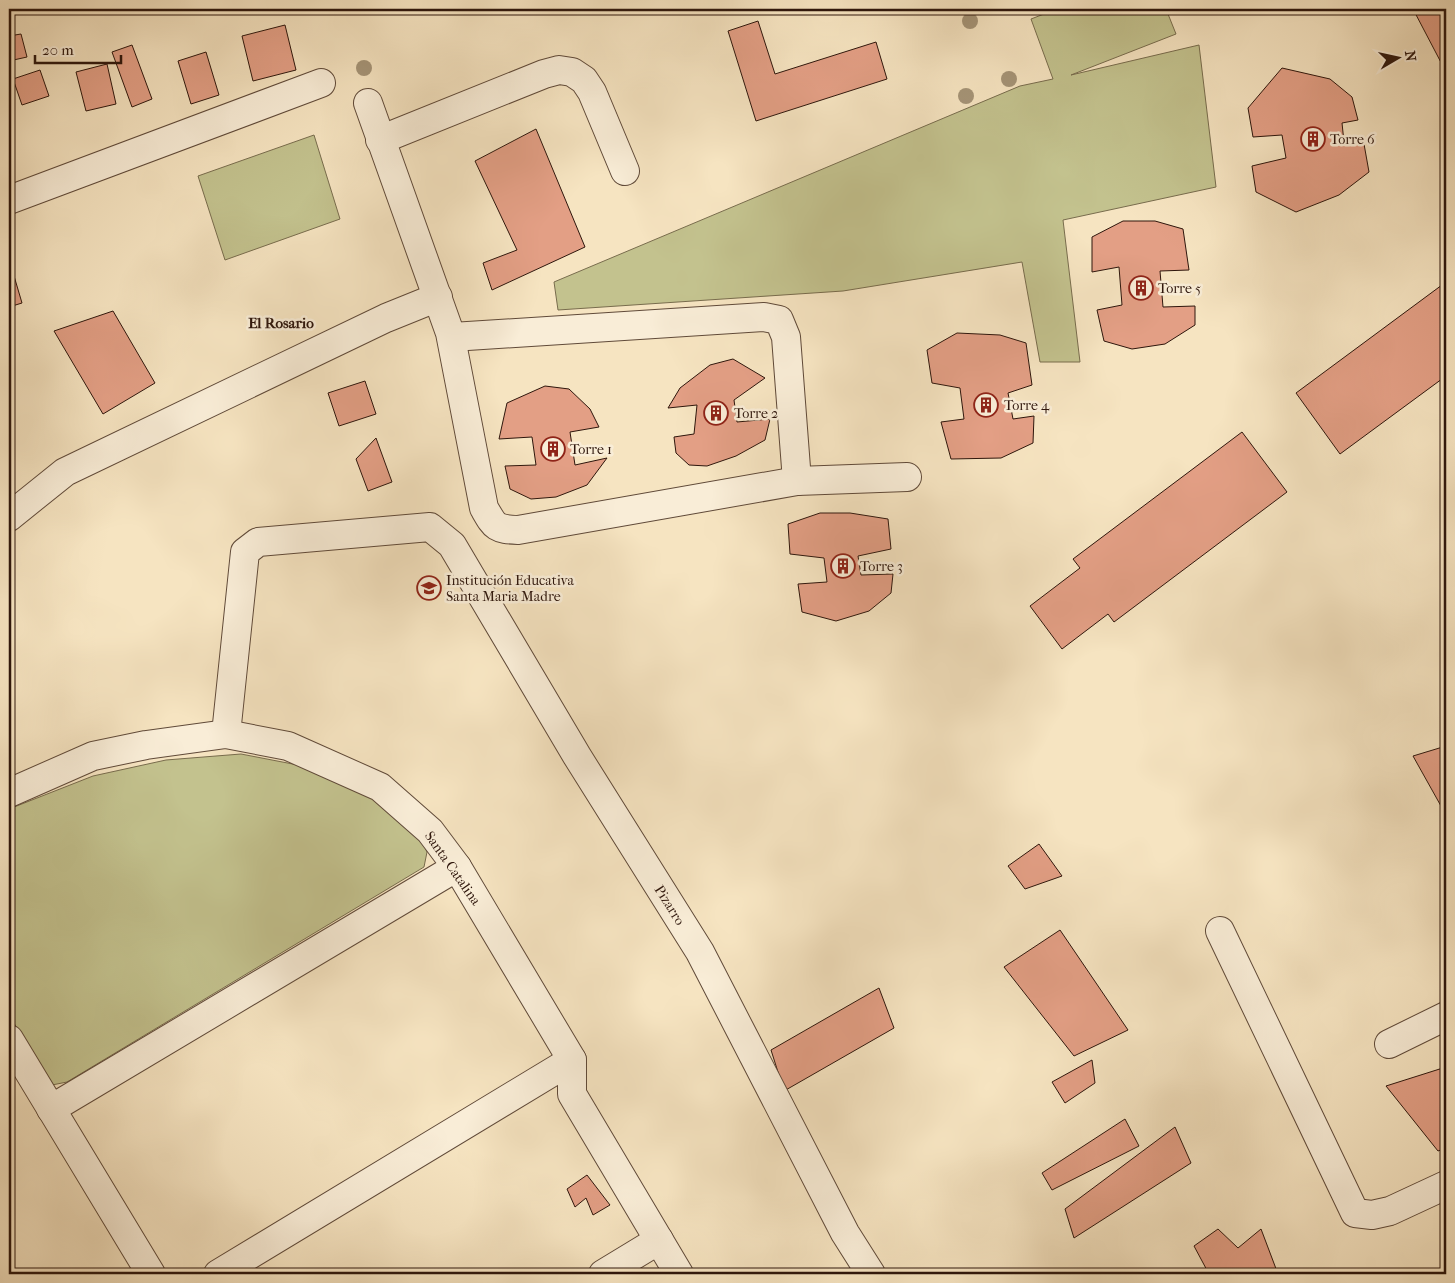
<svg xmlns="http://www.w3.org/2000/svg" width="1455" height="1283" font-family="'IM FELL French Canon',serif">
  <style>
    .green { fill: #c3c28e; stroke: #786c4d }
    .building { fill: #e39f85; stroke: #2e160c }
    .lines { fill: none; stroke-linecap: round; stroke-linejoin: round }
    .minor-casing { stroke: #604a39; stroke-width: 30 }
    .minor { stroke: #f9edd7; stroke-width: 28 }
    .tree { fill: #a59477 }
    .labels { text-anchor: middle; stroke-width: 5; stroke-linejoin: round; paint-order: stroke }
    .poi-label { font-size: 14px; fill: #2e160c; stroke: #f9edd7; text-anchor: start }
    .street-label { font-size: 14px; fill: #2e160c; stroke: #f9edd7 }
    .neighbourhood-label { font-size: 15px; font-weight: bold; fill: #2e160c; stroke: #f9edd7 }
  </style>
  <rect width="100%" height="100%" fill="#f6e4c1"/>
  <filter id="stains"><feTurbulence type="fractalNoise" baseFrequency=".004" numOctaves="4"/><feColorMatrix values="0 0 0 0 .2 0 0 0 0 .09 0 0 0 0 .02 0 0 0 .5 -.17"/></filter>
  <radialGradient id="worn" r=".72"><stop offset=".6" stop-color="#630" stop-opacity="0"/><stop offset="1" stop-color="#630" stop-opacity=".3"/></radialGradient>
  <g class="green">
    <polygon points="1057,9 1166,9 1176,34 1071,75 1199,45 1216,187 1063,220 1080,362 1040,362 1022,262 843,291 558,310 554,282 1020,86 1053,79 1031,19"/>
    <polygon points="314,135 340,219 225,260 198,176"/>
    <polygon points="241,754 303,766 382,803 420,836 427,852 424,867 67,1082 52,1085 9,1015 9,809 93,776 166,760"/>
  </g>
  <g class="building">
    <polygon points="1413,9 1446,9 1446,72"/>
    <polygon points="758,21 775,74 876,42 887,79 756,121 728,31"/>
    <polygon points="285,25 296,70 253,81 242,36"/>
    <polygon points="21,34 27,57 9,61 9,36"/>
    <polygon points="132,45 152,99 132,107 112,52"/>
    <polygon points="206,52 219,95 191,104 178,61"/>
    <polygon points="107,64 116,104 86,111 76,72"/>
    <polygon points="1282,68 1330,79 1352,97 1358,120 1342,123 1344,142 1364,144 1369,172 1339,195 1296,212 1256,192 1252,166 1286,158 1282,135 1253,137 1248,108"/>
    <polygon points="40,70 49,96 22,105 13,79"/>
    <polygon points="536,129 585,247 492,290 483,263 517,250 475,161"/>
    <polygon points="1123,221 1155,221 1183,229 1189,270 1160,271 1163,307 1195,306 1195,325 1165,344 1132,349 1104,341 1097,310 1122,305 1119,267 1092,272 1092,237"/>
    <polygon points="9,259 22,303 9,307"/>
    <polygon points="1446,282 1446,376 1340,454 1296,393"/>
    <polygon points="113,311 155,383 103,414 54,331"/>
    <polygon points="957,333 1000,335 1026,343 1032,385 1008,393 1013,419 1034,416 1033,443 1001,458 951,459 941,422 964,419 960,388 932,383 927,350"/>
    <polygon points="733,359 765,378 734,400 737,422 770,419 765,440 736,456 707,466 689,465 676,453 674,437 694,434 697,405 668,408 680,388 710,365"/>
    <polygon points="365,381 376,414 339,426 328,393"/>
    <polygon points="545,386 569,389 590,409 599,427 570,432 575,465 607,458 587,485 556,497 531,499 510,489 505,466 536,465 532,437 499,439 507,403"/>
    <polygon points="1242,432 1287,492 1114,622 1108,614 1062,649 1030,606 1080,568 1073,559"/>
    <polygon points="376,438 392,482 368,491 356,459"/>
    <polygon points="820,513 850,513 888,519 891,549 858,556 861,575 893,574 891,593 869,611 836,621 802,612 798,584 827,582 824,558 790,554 788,524"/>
    <polygon points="1446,746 1446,815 1413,756"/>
    <polygon points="1039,844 1062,876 1025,889 1008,866"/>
    <polygon points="1060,930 1128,1030 1074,1056 1004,967"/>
    <polygon points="879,988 894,1028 784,1091 771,1050"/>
    <polygon points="1092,1060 1095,1083 1065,1103 1052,1082"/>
    <polygon points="1446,1067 1446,1148 1438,1151 1386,1086"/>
    <polygon points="1125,1119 1139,1146 1052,1190 1042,1173"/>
    <polygon points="1175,1127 1191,1163 1074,1238 1065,1209"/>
    <polygon points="587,1175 610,1205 593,1215 586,1198 575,1207 567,1189"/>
    <polygon points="1218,1229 1238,1248 1261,1229 1278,1274 1209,1274 1194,1246"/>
  </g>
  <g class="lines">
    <g class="minor-casing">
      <g id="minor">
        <path d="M368 103 450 333 484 508C495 527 495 529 518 530L797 481 907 477"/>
        <polyline points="380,140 544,74 559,70 572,72 584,80 592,92 625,171"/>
        <polyline points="9,200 321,83"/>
        <polyline points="452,337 764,317 779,320 786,337 797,481"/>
        <polyline points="9,517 65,472 386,318 438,297"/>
        <polyline points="226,734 245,552 258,542 430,527 452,545 577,756 700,952 845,1233 871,1274"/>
        <polyline points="9,793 93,756 146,745 226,734 288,746 380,787 430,831 457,867 572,1060 572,1094 679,1274"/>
        <polyline points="1220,931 1355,1213 1372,1215 1390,1211 1446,1185"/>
        <polyline points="9,1039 151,1274"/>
        <polyline points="1389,1044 1446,1016"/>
        <polyline points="51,1109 457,867"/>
        <polyline points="218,1274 572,1060"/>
        <polyline points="603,1274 659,1240"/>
      </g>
    </g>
    <use href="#minor" class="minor"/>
  </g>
  <g class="tree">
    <circle cx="970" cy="21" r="8"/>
    <circle cx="364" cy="68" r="8"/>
    <circle cx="1009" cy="79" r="8"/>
    <circle cx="966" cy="96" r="8"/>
  </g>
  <defs>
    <g id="building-ring" transform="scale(1.25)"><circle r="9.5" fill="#f9edd7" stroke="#8f2418" stroke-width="1.5"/><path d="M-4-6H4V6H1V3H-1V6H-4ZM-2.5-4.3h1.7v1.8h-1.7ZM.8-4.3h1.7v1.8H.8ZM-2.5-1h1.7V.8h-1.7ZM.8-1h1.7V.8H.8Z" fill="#8f2418"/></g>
    <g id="school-ring" transform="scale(1.25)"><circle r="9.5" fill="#f9edd7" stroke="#8f2418" stroke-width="1.5"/><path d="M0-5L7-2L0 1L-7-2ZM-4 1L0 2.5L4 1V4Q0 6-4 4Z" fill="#8f2418"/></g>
  </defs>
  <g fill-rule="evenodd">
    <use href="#building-ring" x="1313" y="139"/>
    <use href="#building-ring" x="1141" y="288"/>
    <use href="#building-ring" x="986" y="405"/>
    <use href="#building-ring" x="716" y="413"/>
    <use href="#building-ring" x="553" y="449"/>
    <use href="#building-ring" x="843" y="566"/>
    <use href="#school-ring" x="429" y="588"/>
  </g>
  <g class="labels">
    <g class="poi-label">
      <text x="1330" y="144">Torre 6</text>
      <text x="1158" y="293">Torre 5</text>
      <text x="1004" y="410">Torre 4</text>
      <text x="734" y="418">Torre 2</text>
      <text x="570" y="454">Torre 1</text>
      <text x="860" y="571">Torre 3</text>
      <text x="446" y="585">Institución Educativa<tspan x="446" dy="16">Santa Maria Madre</tspan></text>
    </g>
    <g class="street-label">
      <text transform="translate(453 868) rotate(55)" y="5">Santa Catalina</text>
      <text transform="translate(670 905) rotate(58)" y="5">Pizarro</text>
    </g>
    <g class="neighbourhood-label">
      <text x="281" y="328">El Rosario</text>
    </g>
  </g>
  <rect width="1455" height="1283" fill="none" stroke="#f6e4c1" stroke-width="30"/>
  <rect x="10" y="10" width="1435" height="1263" fill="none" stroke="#2e160c" stroke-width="2.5"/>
  <rect x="15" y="15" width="1425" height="1253" fill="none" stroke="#2e160c"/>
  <g transform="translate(1398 58) rotate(81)" stroke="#f9edd7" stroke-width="4" paint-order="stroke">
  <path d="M0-4L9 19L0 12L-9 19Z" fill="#2e160c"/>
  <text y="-8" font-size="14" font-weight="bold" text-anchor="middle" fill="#2e160c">N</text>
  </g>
  <path d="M35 55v8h86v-8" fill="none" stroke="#2e160c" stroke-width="2.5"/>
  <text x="42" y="55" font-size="15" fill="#2e160c" stroke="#f9edd7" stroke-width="4" paint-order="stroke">20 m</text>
  <rect width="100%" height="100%" filter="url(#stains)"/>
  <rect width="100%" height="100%" fill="url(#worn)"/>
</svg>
